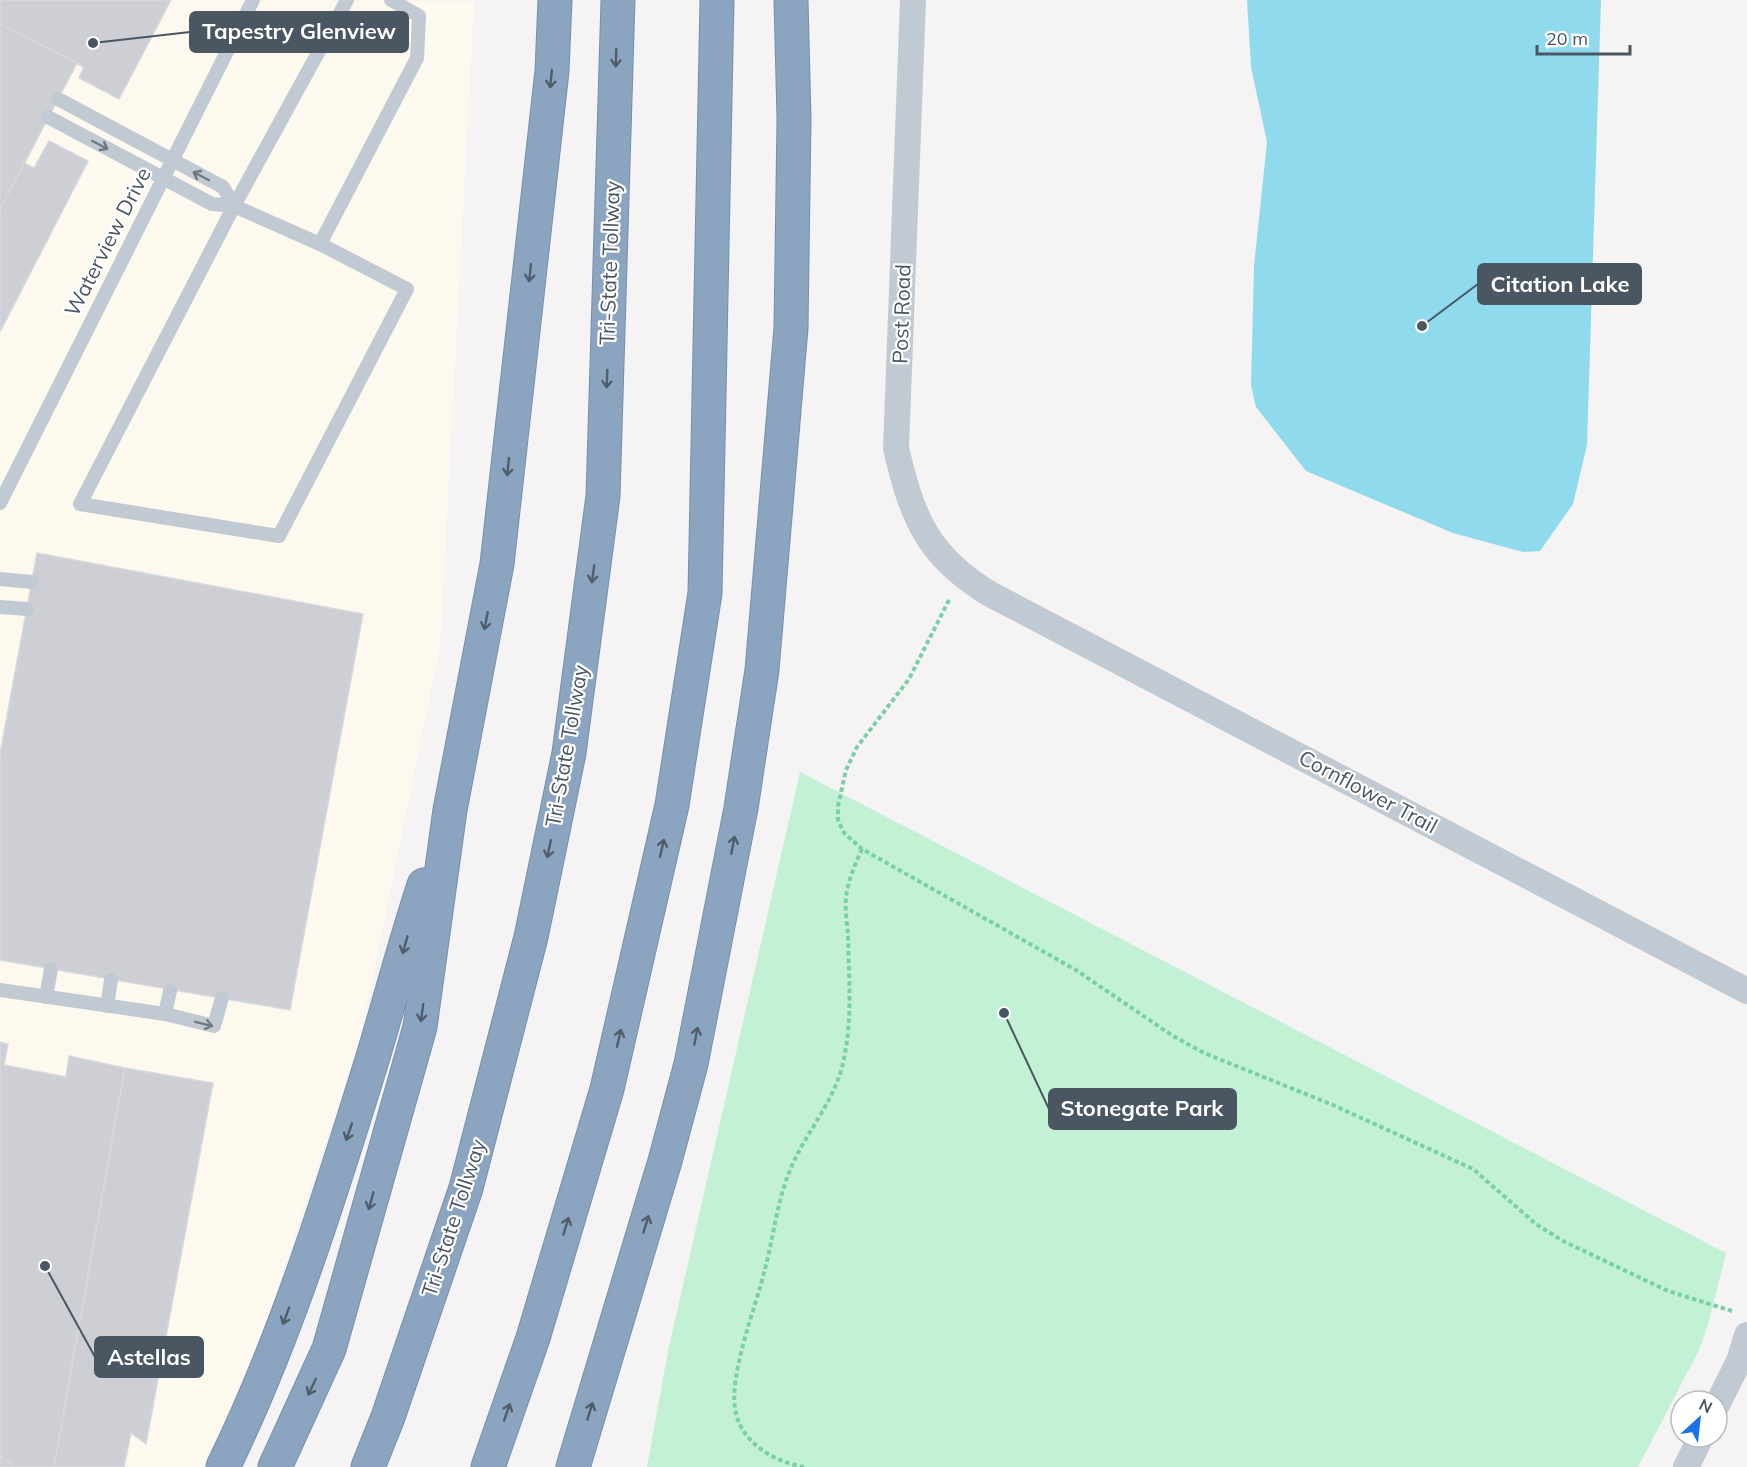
<svg xmlns="http://www.w3.org/2000/svg" width="1747" height="1467" font-family="Mulish,sans-serif">
  <style>
    .commercial { fill: #fdf9ef }
    .green { fill: #c3f1d5 }
    .water { fill: #90daee }
    .building { fill: #cdcfd5; stroke: #d7d9de; stroke-width: 1.5 }
    .lines { fill: none; stroke-linecap: round; stroke-linejoin: round }
    .motorway-casing { stroke: #7690ad; stroke-width: 35 }
    .path { stroke: #7ad0a6; stroke-width: 4; stroke-dasharray: 4.5 3; stroke-linecap: butt }
    .service { stroke: #c1cad2; stroke-width: 14 }
    .minor { stroke: #c1cad2; stroke-width: 26 }
    .motorway { stroke: #8ba5c1; stroke-width: 33 }
    .oneway { stroke: #505e6b }
    .oneway2 { stroke: #6e7983 }
    .labels { text-anchor: middle; stroke-width: 4.5; stroke-linejoin: round; paint-order: stroke }
    .street-label { font-size: 21px; fill: #4a5661; stroke: #fff }
    .leader { fill: none; stroke: #4a5661; stroke-width: 2 }
    .callout-dot { fill: #4a5661; stroke: #fff; stroke-width: 2 }
    .callout { fill: #4a5661; stroke: #4a5661; stroke-width: 2 }
    .callout-label { font-size: 22px; text-anchor: middle; font-weight: bold; fill: #fff }
  </style>
  <rect width="100%" height="100%" fill="#f5f3f3"/>
  <polygon class="commercial" points="0,0 474,1 440,646 360,1039 253,1364 202,1467 0,1467"/>
  <polygon class="green" points="800,772 1726,1253 1708,1325 1699,1350 1638,1467 647,1467 668,1351"/>
  <polygon class="water" points="1247,0 1601,0 1587,445 1573,504 1540,551 1523,552 1453,533 1306,471 1256,407 1251,385 1254,266 1267,142 1251,67"/>
  <g class="building">
    <polygon points="0,0 171,0 119,99 79,78 84,67 0,24"/>
    <polygon points="0,24 77,63 0,210"/>
    <polygon points="49,141 88,161 0,332 0,210 24,163 34,168"/>
    <polygon points="37,553 363,614 290,1010 0,960 0,754"/>
    <polygon points="0,1042 8,1044 4,1065 66,1077 69,1056 125,1068 54,1467 14,1467 0,1456"/>
    <polygon points="125,1068 213,1083 146,1444 131,1433 124,1467 54,1467"/>
    <polygon points="0,1456 14,1467 0,1467"/>
  </g>
  <g class="lines">
    <g class="motorway-casing">
      <g id="motorway">
        <path d="M223 1467C282 1346 324 1215 364 1086 385 1020 402 952 424 885"/>
        <polyline points="275,1467 329,1349 420,1027 450,810 497,564 552,71 555,0"/>
        <polyline points="368,1467 388,1417 466,1188 531,937 569,753 603,496 618,0"/>
        <polyline points="488,1467 533,1338 607,1089 672,805 705,593 717,0"/>
        <polyline points="573,1467 665,1161 691,1064 741,808 762,670 791,328 794,119 791,0"/>
      </g>
    </g>
    <g class="path">
      <polyline points="949,600 909,679 857,747 846,770 838,806 838,820 844,833 862,849 1076,970 1173,1036 1204,1053 1333,1105 1473,1169 1536,1224 1563,1241 1668,1291 1732,1311"/>
      <path d="M804 1467C776 1462 744 1445 736 1414 727 1378 756 1307 765 1269 774 1235 777 1200 791 1168 805 1134 833 1103 842 1067 853 1024 849 981 848 936 847 922 844 905 847 891 850 876 856 862 862 849"/>
    </g>
    <g class="service">
      <polyline points="48,117 212,204 234,206 223,187 58,99"/>
      <polyline points="234,206 80,504 279,536 407,289 320,244 417,58 419,16 391,0"/>
      <polyline points="320,244 234,206 347,0"/>
      <polyline points="0,503 253,0"/>
      <polyline points="0,579 32,582"/>
      <polyline points="0,607 27,609"/>
      <polyline points="0,990 165,1014 214,1026 222,998"/>
      <polyline points="46,997 51,969"/>
      <polyline points="107,1006 111,980"/>
      <polyline points="165,1014 170,991"/>
    </g>
    <g class="minor">
      <path d="M913 0 896 448C912 517 927 556 990 594L1747 991"/>
      <polyline points="1717,1405 1739,1361 1747,1335"/>
      <polyline points="1686,1467 1701,1437"/>
    </g>
    <use href="#motorway" class="motorway"/>
  </g>
  <defs><path id="oneway-shaft" d="M-6 0H5M1.5-3L5.5 0L1.5 3" fill="none" stroke-width="1.6" stroke-linecap="round" stroke-linejoin="round" transform="scale(1.5)"/></defs>
  <g class="oneway">
    <use href="#oneway-shaft" transform="translate(616 58) rotate(92)"/>
    <use href="#oneway-shaft" transform="translate(551 79) rotate(96)"/>
    <use href="#oneway-shaft" transform="translate(530 273) rotate(96)"/>
    <use href="#oneway-shaft" transform="translate(607 379) rotate(92)"/>
    <use href="#oneway-shaft" transform="translate(508 467) rotate(96)"/>
    <use href="#oneway-shaft" transform="translate(593 574) rotate(98)"/>
    <use href="#oneway-shaft" transform="translate(486 621) rotate(101)"/>
    <use href="#oneway-shaft" transform="translate(733 845) rotate(-79)"/>
    <use href="#oneway-shaft" transform="translate(662 848) rotate(-77)"/>
    <use href="#oneway-shaft" transform="translate(549 849) rotate(102)"/>
    <use href="#oneway-shaft" transform="translate(405 945) rotate(106)"/>
    <use href="#oneway-shaft" transform="translate(422 1013) rotate(98)"/>
    <use href="#oneway-shaft" transform="translate(696 1036) rotate(-79)"/>
    <use href="#oneway-shaft" transform="translate(619 1038) rotate(-77)"/>
    <use href="#oneway-shaft" transform="translate(349 1132) rotate(109)"/>
    <use href="#oneway-shaft" transform="translate(371 1201) rotate(106)"/>
    <use href="#oneway-shaft" transform="translate(646 1224) rotate(-73)"/>
    <use href="#oneway-shaft" transform="translate(566 1226) rotate(-73)"/>
    <use href="#oneway-shaft" transform="translate(286 1316) rotate(111)"/>
    <use href="#oneway-shaft" transform="translate(312 1387) rotate(115)"/>
    <use href="#oneway-shaft" transform="translate(590 1411) rotate(-73)"/>
    <use href="#oneway-shaft" transform="translate(507 1412) rotate(-71)"/>
  </g>
  <g class="oneway2">
    <use href="#oneway-shaft" transform="translate(100 145) rotate(28)"/>
    <use href="#oneway-shaft" transform="translate(201 176) rotate(-152)"/>
    <use href="#oneway-shaft" transform="translate(204 1024) rotate(14)"/>
  </g>
  <g class="labels">
    <g class="street-label">
      <text transform="translate(108 242) rotate(-63)" y="7">Waterview Drive</text>
      <text transform="translate(610 263) rotate(-88)" y="7">Tri-State Tollway</text>
      <text transform="translate(902 314) rotate(-88)" y="7">Post Road</text>
      <text transform="translate(567 746) rotate(-80)" y="7">Tri-State Tollway</text>
      <text transform="translate(1368 792) rotate(28)" y="7">Cornflower Trail</text>
      <text transform="translate(454 1218) rotate(-72)" y="7">Tri-State Tollway</text>
    </g>
  </g>
  <path class="leader" d="M93 43L190 32M1422 326L1478 284M1004 1013L1049 1109M45 1266L95 1357"/>
  <g class="callout-dot">
    <circle cx="93" cy="43" r="6"/>
    <circle cx="1422" cy="326" r="6"/>
    <circle cx="1004" cy="1013" r="6"/>
    <circle cx="45" cy="1266" r="6"/>
  </g>
  <g class="callout">
    <rect x="190" y="12" width="218" height="40" rx="6"/>
    <rect x="1478" y="264" width="163" height="40" rx="6"/>
    <rect x="1049" y="1089" width="187" height="40" rx="6"/>
    <rect x="95" y="1337" width="108" height="40" rx="6"/>
  </g>
  <g class="callout-label">
    <text x="299" y="39">Tapestry Glenview</text>
    <text x="1560" y="292">Citation Lake</text>
    <text x="1142" y="1116">Stonegate Park</text>
    <text x="149" y="1365">Astellas</text>
  </g>
  <g transform="translate(1699 1419) rotate(27)"><circle r="28" fill="#ffffff" stroke="#b7bbc0" stroke-width="1.5"/>
  <path d="M0-4.5L10 22L0 15L-10 22Z" fill="#1a73e8"/>
  <text y="-9" font-size="16" font-weight="bold" text-anchor="middle" fill="#4a5661">N</text>
  </g>
  <path d="M1537 45v9h93v-9" fill="none" stroke="#4a5661" stroke-width="3"/>
  <text x="1546" y="45" font-size="18" fill="#4a5661" stroke="#ffffff" stroke-width="4.5" paint-order="stroke">20 m</text>
</svg>
